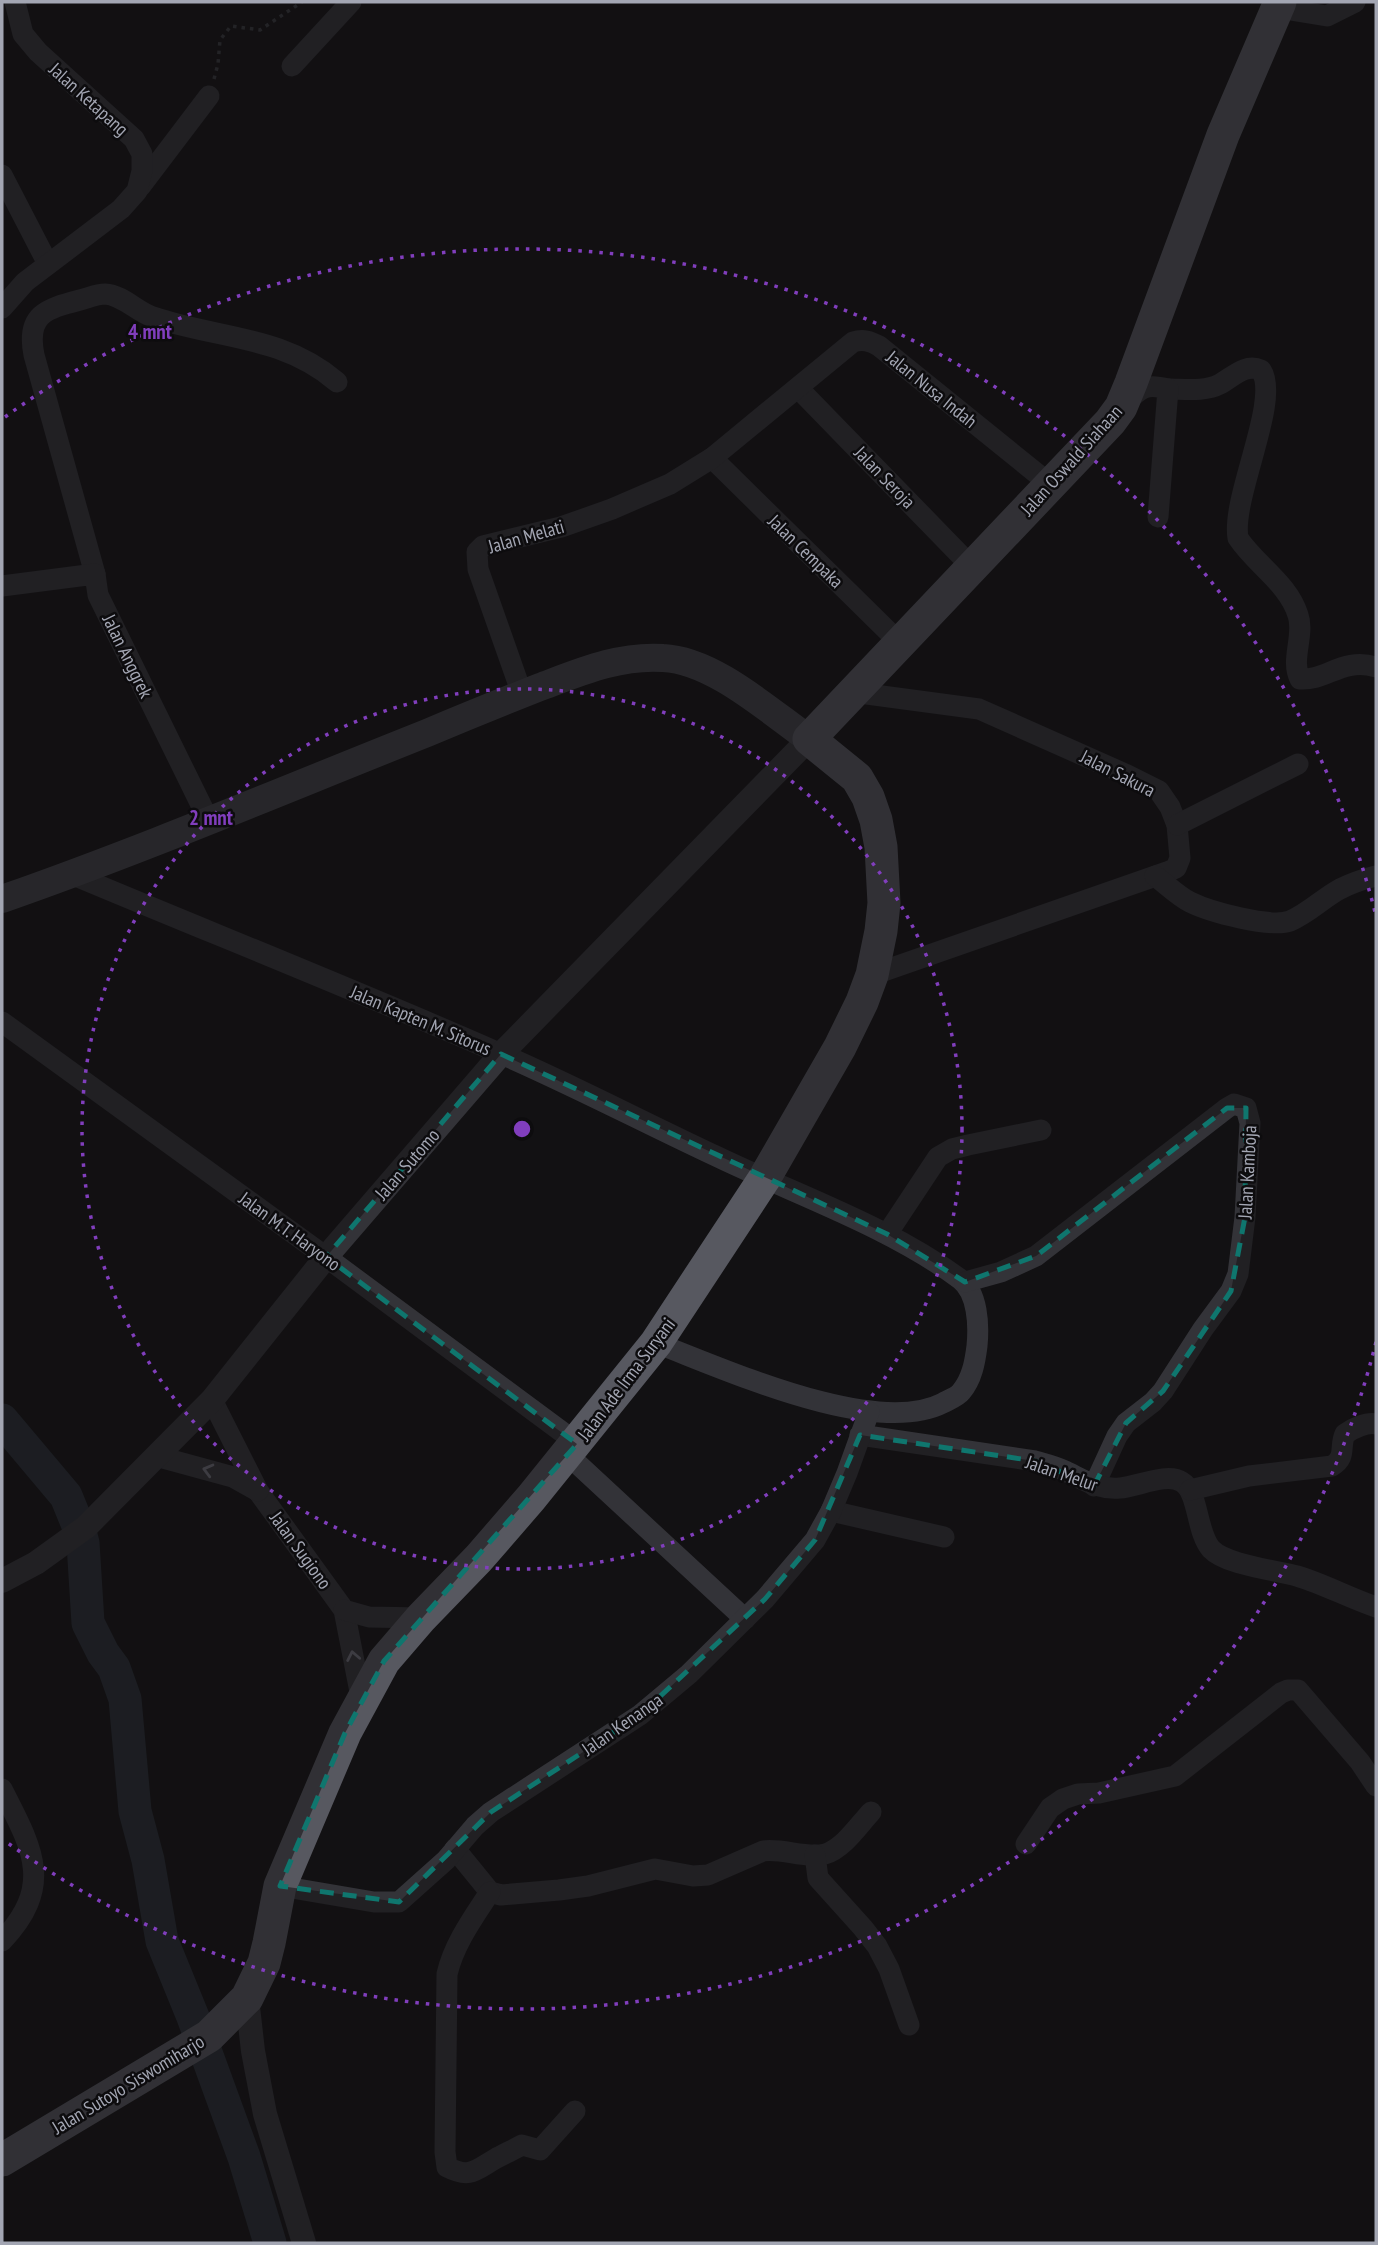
<svg xmlns="http://www.w3.org/2000/svg" width="1378" height="2245" font-family="'PT Sans Narrow',sans-serif">
  <style>
    .lines { fill: none; stroke-linecap: round; stroke-linejoin: round }
    .river { stroke: #282e36; stroke-width: 33 }
    .path { stroke: #393a3f; stroke-width: 3.5; stroke-dasharray: 3.5 5; stroke-linecap: butt }
    .minor { stroke: #333338; stroke-width: 21 }
    .tertiary { stroke: #333338; stroke-width: 24 }
    .secondary { stroke: #414248; stroke-width: 28 }
    .trunk { stroke: #575860; stroke-width: 33 }
    .oneway { stroke: #71727c }
    .marked { fill: none; stroke: #0f766e; stroke-width: 5; stroke-dasharray: 14 9; stroke-linejoin: round }
    .ring { fill: none; stroke: #813ebd; stroke-width: 3.5; stroke-dasharray: 3.5 7 }
    .labels { text-anchor: middle; stroke-width: 5; stroke-linejoin: round; paint-order: stroke }
    .street-label { font-size: 19px; fill: #a3a6b3; stroke: #0d0c0e }
    .centre { fill: #813ebd; stroke: #0d0c0e; stroke-width: 3.5 }
    .ring-label { font-size: 21px; text-anchor: middle; font-weight: bold; fill: #813ebd; stroke: #0d0c0e; stroke-width: 5; stroke-linejoin: round; paint-order: stroke }
  </style>
  <rect width="100%" height="100%" fill="#121113"/>
  <g class="lines">
    <polyline class="river" points="2,1420 66,1496 79,1528 83,1543 88,1623 103,1653 114,1668 125,1699 135,1811 148,1860 162,1941 193,2017 244,2157 270,2243"/>
    <polyline class="path" points="214,79 218,64 220,40 231,26 260,30 302,2"/>
    <g class="minor">
      <polyline points="1278,8 1327,16 1355,2"/>
      <polyline points="292,66 351,2"/>
      <polyline points="2,175 48,264"/>
      <polyline points="140,187 209,96"/>
      <polyline points="2,308 25,282 121,209 137,191 142,171 142,154 134,139 38,52 23,34 15,2"/>
      <polyline points="798,388 972,567"/>
      <path d="M1168 389C1184 389 1205 392 1220 384 1233 377 1245 363 1261 370 1281 400 1231 497 1238 538 1256 565 1288 583 1298 615 1305 635 1290 660 1300 679 1326 681 1343 657 1376 667"/>
      <path d="M1125 403C1141 388 1145 383 1168 389L1158 517"/>
      <polyline points="712,458 900,643"/>
      <path d="M95 574 34 355C26 315 45 309 80 300 88 298 97 294 105 294 123 295 137 312 153 317 218 339 282 335 337 382"/>
      <polyline points="2,586 95,574 98,595 209,821"/>
      <polyline points="852,692 979,709 1125,774 1159,791 1170,807 1177,825 1180,858 1176,868 1167,872 872,975"/>
      <path d="M522 694 478 569 477 552 483 546 561 527 612 509 670 484 712 458 853 342C863 339 870 341 879 346L1051 485"/>
      <polyline points="1177,825 1298,764"/>
      <path d="M71 874C214 934 358 991 499 1053 573 1085 645 1123 718 1157 797 1195 890 1227 960 1279 978 1293 979 1325 977 1346 975 1362 972 1379 961 1392 957 1397 948 1400 943 1403 875 1438 725 1369 656 1343"/>
      <path d="M1155 876C1166 884 1178 896 1190 902 1210 912 1270 928 1290 921 1309 913 1323 898 1340 889 1352 883 1364 879 1376 876"/>
      <polyline points="2,1022 326,1257 577,1443"/>
      <polyline points="887,1234 938,1157 952,1149 968,1145 1041,1130"/>
      <polyline points="965,1282 1001,1272 1036,1256 1227,1108 1234,1104 1246,1108 1250,1123 1245,1217 1238,1274 1231,1291 1203,1329 1163,1391 1153,1402 1126,1423 1117,1436 1094,1486"/>
      <polyline points="212,1400 258,1491 344,1610 362,1702"/>
      <path d="M860 1435 1035 1461C1045 1464 1055 1466 1065 1471 1084 1480 1098 1490 1120 1488 1137 1487 1167 1472 1182 1482 1199 1492 1196 1532 1211 1549 1226 1565 1275 1570 1297 1576 1324 1584 1349 1598 1376 1607"/>
      <polyline points="568,1455 745,1619"/>
      <polyline points="156,1456 233,1477 258,1491"/>
      <path d="M1190 1490 1249 1476 1332 1466C1347 1457 1339 1447 1345 1434 1353 1428 1367 1422 1376 1424"/>
      <polyline points="831,1511 944,1537"/>
      <polyline points="344,1610 369,1617 421,1618"/>
      <path d="M2 1789C32 1848 55 1885 2 1941"/>
      <polyline points="1026,1844 1050,1808 1063,1799 1078,1794 1099,1793 1175,1776 1281,1693 1288,1690 1298,1690 1360,1762 1376,1786"/>
      <path d="M455 1849 490 1892 501 1895 559 1890 588 1886 655 1869 693 1876 708 1875 763 1851C782 1848 807 1859 825 1854 843 1849 859 1825 871 1812"/>
      <polyline points="815,1855 818,1878 863,1928 877,1946 889,1969 909,2025"/>
      <polyline points="280,1886 374,1902 399,1902 446,1860 475,1826 491,1812 640,1715 689,1674 765,1599 815,1540 831,1511 847,1473 869,1412"/>
      <path d="M490 1892C473 1918 454 1944 447 1974L445 2152 447 2167C470 2179 476 2170 495 2159 504 2154 513 2150 522 2145L540 2150 575 2111"/>
    </g>
    <g class="tertiary">
      <polyline points="2,1581 36,1563 86,1527 212,1400 326,1257 501,1054 809,739"/>
      <polyline points="247,1998 253,2051 265,2114 304,2243"/>
    </g>
    <path class="secondary" d="M2 899C145 849 286 789 427 733 465 717 502 702 540 687 580 672 619 655 663 658 713 660 769 711 809 739"/>
    <polyline class="trunk" points="2,2160 209,2036 247,1998 264,1963 269,1943 280,1886 345,1733 384,1661 421,1618 479,1558 531,1498 656,1343 764,1179 840,1047 862,1002 872,975 881,931 884,903 881,847 876,820 868,797 857,778 809,739 1110,422 1121,407 1131,383 1223,135 1280,2"/>
  </g>
  <defs><path id="oneway-chevron" d="M-2-3.5L2.5 0L-2 3.5" fill="none" stroke-width="1.6" stroke-linecap="round" stroke-linejoin="round" transform="scale(1.75)"/></defs>
  <g class="oneway">
    <use href="#oneway-chevron" transform="translate(208 1470) rotate(-165)"/>
    <use href="#oneway-chevron" transform="translate(353 1656) rotate(-101)"/>
  </g>
  <path d="M0 0H1378V2245H0ZM501 1054 887 1234 965 1282 1036 1256 1227 1108H1246L1245 1217 1231 1291 1163 1391 1126 1423 1094 1486 1035 1461 860 1435 815 1540 765 1599 640 1715 491 1812 399 1902 280 1886 345 1733 384 1661 577 1444 326 1257Z" fill="#121113" fill-opacity=".55" fill-rule="evenodd"/>
  <path class="marked" d="M501 1054 887 1234 965 1282 1036 1256 1227 1108H1246L1245 1217 1231 1291 1163 1391 1126 1423 1094 1486 1035 1461 860 1435 815 1540 765 1599 640 1715 491 1812 399 1902 280 1886 345 1733 384 1661 577 1444 326 1257Z"/>
  <g class="ring">
    <circle cx="522" cy="1129" r="440"/>
    <path d="M1376 1342A880 880 0 0 1 5 1841M5 417A880 880 0 0 1 1376 916"/>
  </g>
  <g class="labels">
    <g class="street-label">
      <text transform="translate(89 99) rotate(42)" y="7">Jalan Ketapang</text>
      <text transform="translate(932 389) rotate(39)" y="7">Jalan Nusa Indah</text>
      <text transform="translate(1071 460) rotate(-48)" y="7">Jalan Oswald Siahaan</text>
      <text transform="translate(885 477) rotate(46)" y="7">Jalan Seroja</text>
      <text transform="translate(526 536) rotate(-16)" y="7">Jalan Melati</text>
      <text transform="translate(806 551) rotate(44)" y="7">Jalan Cempaka</text>
      <text transform="translate(128 656) rotate(64)" y="7">Jalan Anggrek</text>
      <text transform="translate(1118 773) rotate(27)" y="7">Jalan Sakura</text>
      <text transform="translate(421 1020) rotate(23)" y="7">Jalan Kapten M. Sitorus</text>
      <text transform="translate(407 1164) rotate(-49)" y="7">Jalan Sutomo</text>
      <text transform="translate(1247 1172) rotate(-87)" y="7">Jalan Kamboja</text>
      <text transform="translate(290 1231) rotate(36)" y="7">Jalan M.T. Haryono</text>
      <text transform="translate(626 1379) rotate(-53)" y="7">Jalan Ade Irma Suryani</text>
      <text transform="translate(1062 1473) rotate(19)" y="7">Jalan Melur</text>
      <text transform="translate(301 1550) rotate(54)" y="7">Jalan Sugiono</text>
      <text transform="translate(622 1724) rotate(-35)" y="7">Jalan Kenanga</text>
      <text transform="translate(128 2084) rotate(-31)" y="7">Jalan Sutoyo Siswomiharjo</text>
    </g>
  </g>
  <circle cx="522" cy="1129" r="10" class="centre"/>
  <g class="ring-label">
    <text x="150" y="339">4 mnt</text>
    <text x="211" y="825">2 mnt</text>
  </g>
  <rect width="1378" height="2245" fill="none" stroke="#a3a6b3" stroke-width="7"/>
</svg>
